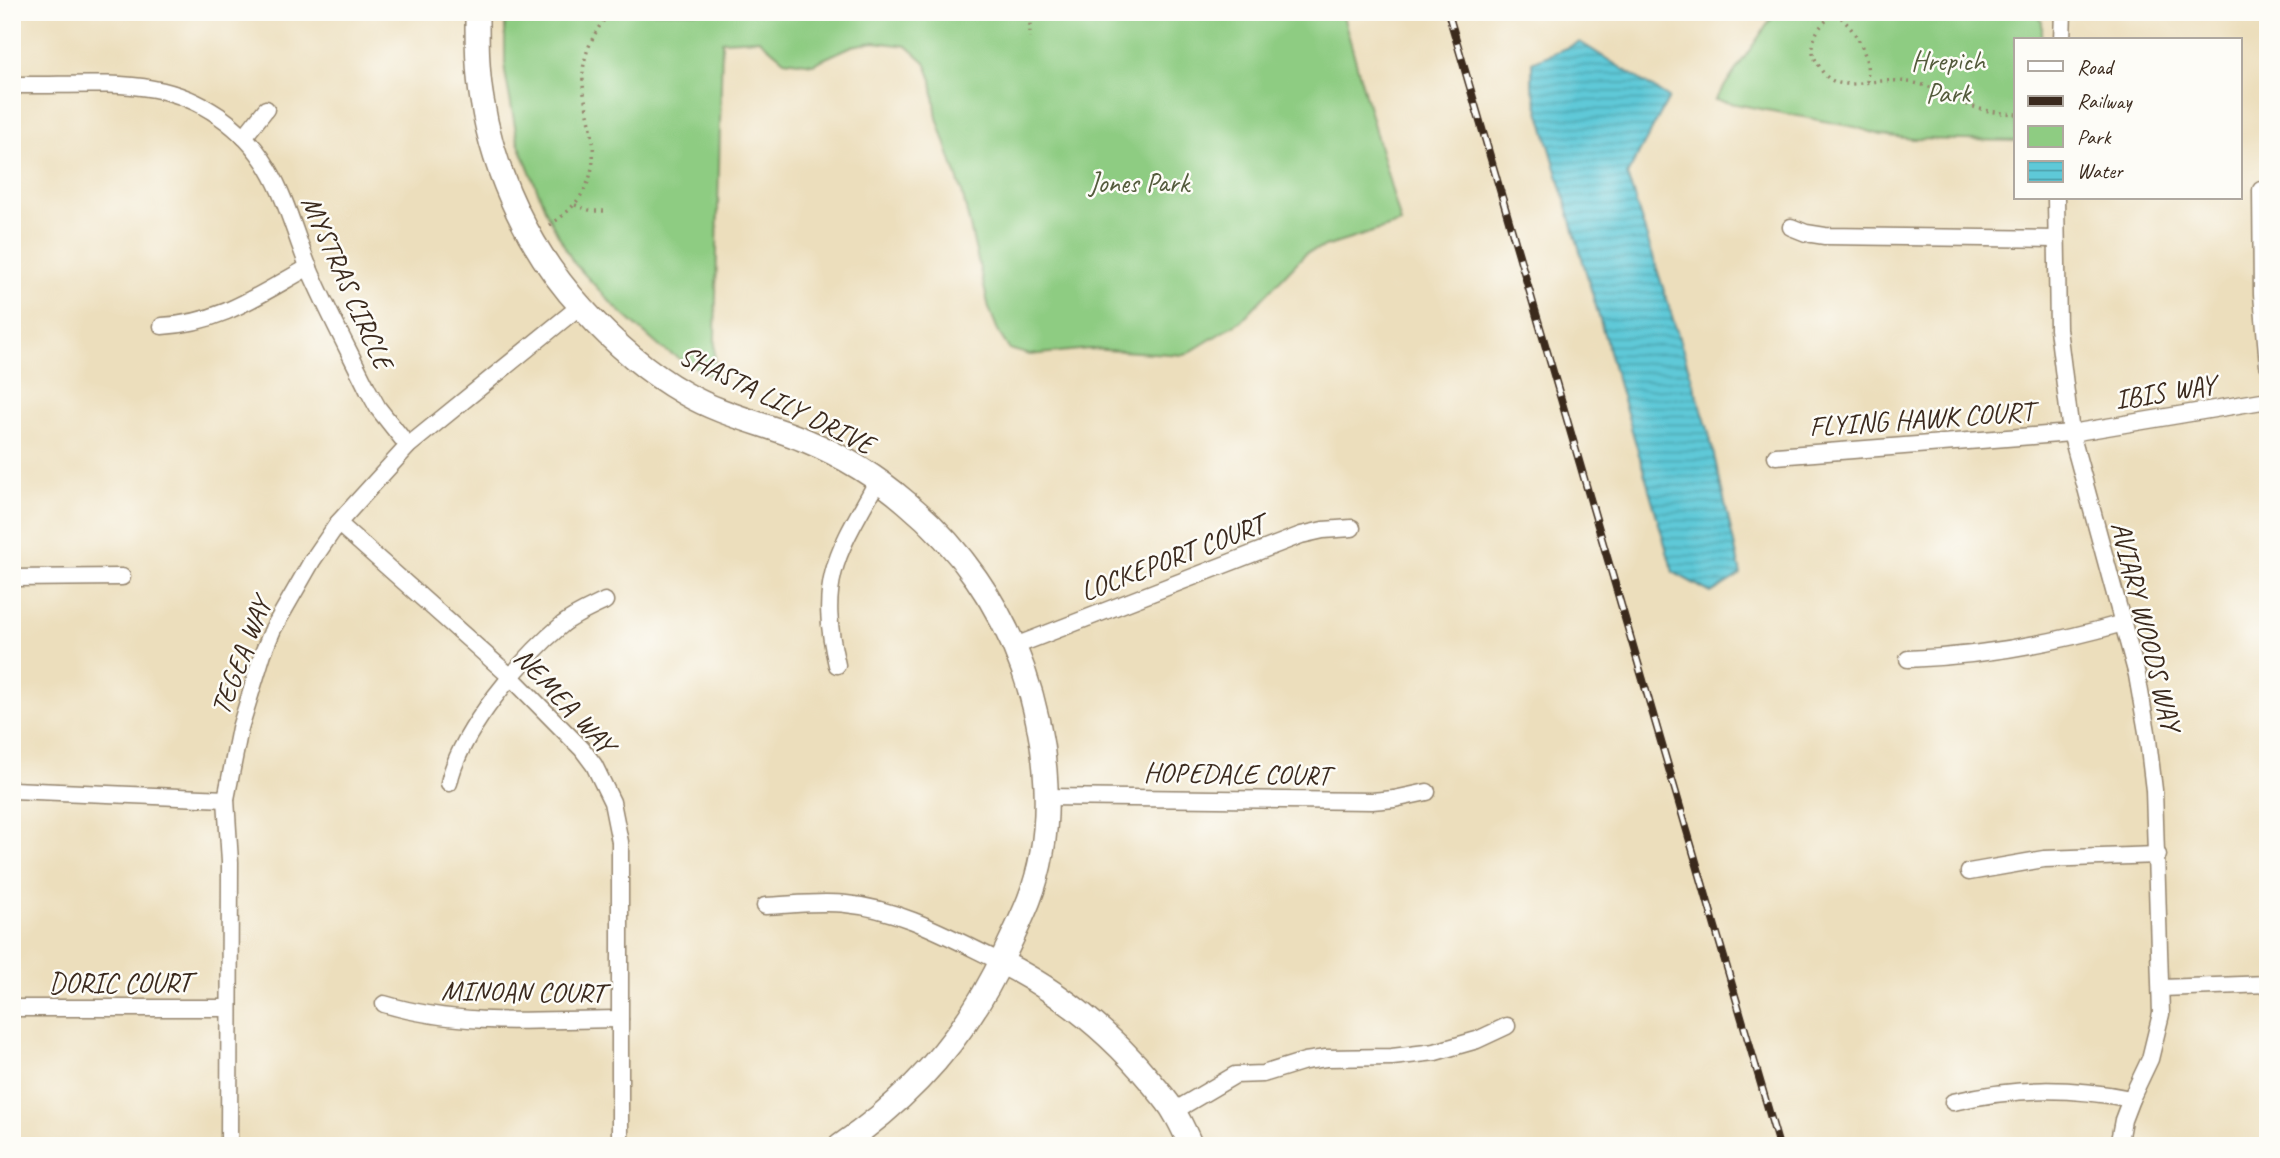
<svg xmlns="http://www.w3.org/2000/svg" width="2280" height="1158" font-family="Caveat,sans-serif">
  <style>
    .park { fill: #8ecc82; stroke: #647b50; stroke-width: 2 }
    .water { fill: url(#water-rules); stroke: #4c7a7b; stroke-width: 2 }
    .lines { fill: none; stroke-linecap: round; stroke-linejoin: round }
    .street-casing { stroke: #94846d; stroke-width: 19 }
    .secondary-casing { stroke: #94846d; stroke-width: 26 }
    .path { stroke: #94846d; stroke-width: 3.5; stroke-dasharray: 2 5; stroke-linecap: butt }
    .street { stroke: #fff; stroke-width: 16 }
    .secondary { stroke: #fff; stroke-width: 23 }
    .rail-casing { stroke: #3b2a1e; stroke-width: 8 }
    .rail { stroke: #fdfcf7; stroke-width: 5; stroke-dasharray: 16; stroke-linecap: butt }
    .labels { text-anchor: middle; stroke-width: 5; stroke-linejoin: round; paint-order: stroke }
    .park-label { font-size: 28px; fill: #545b3c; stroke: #fdfcf7 }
    .street-label { font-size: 28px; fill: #3b2a1e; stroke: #fdfcf7 }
  </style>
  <defs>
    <pattern id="water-rules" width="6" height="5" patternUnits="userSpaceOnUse" patternTransform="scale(1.75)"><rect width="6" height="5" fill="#5ec9d8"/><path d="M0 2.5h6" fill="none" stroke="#4fa3af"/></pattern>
  </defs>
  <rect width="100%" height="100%" fill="#fdfcf7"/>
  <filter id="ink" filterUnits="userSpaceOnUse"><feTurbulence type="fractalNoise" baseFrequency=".0143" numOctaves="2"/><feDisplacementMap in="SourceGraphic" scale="14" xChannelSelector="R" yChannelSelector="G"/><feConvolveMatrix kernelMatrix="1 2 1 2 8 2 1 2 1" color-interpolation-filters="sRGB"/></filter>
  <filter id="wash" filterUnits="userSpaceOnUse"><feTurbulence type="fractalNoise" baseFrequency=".00686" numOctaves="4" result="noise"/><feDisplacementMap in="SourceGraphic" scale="28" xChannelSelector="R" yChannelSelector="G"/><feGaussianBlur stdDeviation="1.57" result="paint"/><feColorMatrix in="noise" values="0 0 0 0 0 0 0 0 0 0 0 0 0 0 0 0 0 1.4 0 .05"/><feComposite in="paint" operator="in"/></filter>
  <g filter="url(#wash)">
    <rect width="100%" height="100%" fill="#ecdebc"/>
    <g class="park">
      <polygon points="505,12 1342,12 1401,223 1306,253 1242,320 1185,355 1089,349 1030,355 1009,349 999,333 989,308 962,192 937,118 932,80 925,62 907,46 874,42 852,46 813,64 784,60 759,39 722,41 714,378 661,348 615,307 573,262 548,216 518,142 505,72"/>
      <polygon points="1776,12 2035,12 2042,22 2042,40 2016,40 2016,141 1913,139 1881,135 1855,127 1715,100"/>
    </g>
    <polygon class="water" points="1580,42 1669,98 1627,175 1708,429 1741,574 1711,593 1673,572 1532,86 1532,62"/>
  </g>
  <g filter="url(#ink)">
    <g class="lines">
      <g class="street-casing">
        <g id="street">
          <polyline points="2062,40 2063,12"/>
          <path d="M12 91 16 85C60 86 111 81 154 89 200 97 244 127 268 168 286 198 295 234 308 266 326 308 348 349 368 390L378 408 408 446"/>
          <polyline points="244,137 266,109"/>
          <polyline points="2268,190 2261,190 2262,294 2268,365"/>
          <polyline points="2056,198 2058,329 2071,433 2137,675 2147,732 2154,790 2161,1014 2150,1059 2131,1099 2123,1120 2118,1146"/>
          <polyline points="1791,227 1806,233 1825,236 2055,239"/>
          <path d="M162 326C221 323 258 295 309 267"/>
          <polyline points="1776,456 2071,433 2268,400"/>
          <polyline points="338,523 512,678 582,749 594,765 612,802 620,842 620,1146"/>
          <polyline points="12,578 122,577"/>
          <polyline points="1015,646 1301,535 1323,530 1352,528"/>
          <path d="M1908 659C1982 656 2051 644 2123 623"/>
          <path d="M837 665C817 581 837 553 877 482"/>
          <path d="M449 783C460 731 522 658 563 624 576 614 591 608 605 601"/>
          <polyline points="12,790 226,799"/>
          <polyline points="1046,797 1372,801 1394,799 1427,792"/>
          <polyline points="1969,872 2044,859 2158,855"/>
          <path d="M765 906C792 905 819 901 846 904 901 909 951 938 1001 962"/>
          <polyline points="2162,988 2268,984"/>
          <path d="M384 1004C461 1027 541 1020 620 1019"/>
          <polyline points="12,1008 228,1008"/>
          <path d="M1953 1102C2014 1087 2070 1087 2131 1099"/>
          <polyline points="1174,1111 1235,1075 1263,1074 1305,1061 1326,1058 1392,1057 1435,1052 1477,1040 1507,1026"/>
          <polyline points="229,1146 230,862 226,799 240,728 263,653 273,629 312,561 338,523 408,446 580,306"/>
        </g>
      </g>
      <g class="secondary-casing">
        <g id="secondary">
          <path d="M477 12C477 42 477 71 482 100 494 176 531 253 583 309 612 341 647 372 684 393 723 416 767 424 807 441 843 456 878 478 907 503 960 547 1000 605 1023 669 1048 740 1057 828 1029 900 1022 918 1013 936 1005 953 969 1032 912 1097 840 1146"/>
          <path d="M1001 962C1060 992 1109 1031 1151 1082 1159 1092 1168 1101 1174 1112 1181 1123 1186 1135 1191 1146"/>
        </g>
      </g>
      <g class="path">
        <path d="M772 12C788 20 810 15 827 12"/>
        <polyline points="1023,12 1030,22 1030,38"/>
        <path d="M1837 12C1823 22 1812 32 1813 51 1813 56 1816 61 1819 66 1833 93 1857 82 1881 81 1893 80 1906 81 1919 84 1937 88 1951 98 1968 105 1983 111 2000 113 2016 114"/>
        <path d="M1836 13C1856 30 1871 55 1867 82"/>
        <polyline points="575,205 592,211 604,211"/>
        <path d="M550 225C584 202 598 176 592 134 589 114 582 95 583 75 583 52 596 29 610 12"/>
      </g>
      <use href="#street" class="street"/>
      <use href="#secondary" class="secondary"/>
      <g class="rail-casing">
        <polyline id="rail" points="1448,12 1779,1146"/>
      </g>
      <use href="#rail" class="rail"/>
    </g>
  </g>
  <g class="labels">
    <g class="park-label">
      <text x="1948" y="70">Hrepich<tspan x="1948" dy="32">Park</tspan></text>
      <text x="1139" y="192">Jones Park</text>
    </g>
    <g class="street-label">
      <text transform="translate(348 282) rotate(66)" y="10">MYSTRAS CIRCLE</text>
      <text transform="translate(2165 391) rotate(-9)" y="10">IBIS WAY</text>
      <text transform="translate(777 399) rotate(26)" y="10">SHASTA LILY DRIVE</text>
      <text transform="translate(1921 418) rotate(-4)" y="10">FLYING HAWK COURT</text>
      <text transform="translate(1172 557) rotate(-21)" y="10">LOCKEPORT COURT</text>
      <text transform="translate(2147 626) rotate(76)" y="10">AVIARY WOODS WAY</text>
      <text transform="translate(240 656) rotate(-69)" y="10">TEGEA WAY</text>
      <text transform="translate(565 700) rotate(47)" y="10">NEMEA WAY</text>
      <text transform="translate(1237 773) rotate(1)" y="10">HOPEDALE COURT</text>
      <text x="120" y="992">DORIC COURT</text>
      <text transform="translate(523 991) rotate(1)" y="10">MINOAN COURT</text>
    </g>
  </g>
  <rect width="2280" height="1158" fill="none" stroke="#fdfcf7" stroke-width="42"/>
  <rect x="2014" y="38" width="228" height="161" fill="#fdfcf7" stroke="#afa8a0" stroke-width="2"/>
  <rect x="2028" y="61" width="35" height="10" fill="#ffffff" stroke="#afa8a0" stroke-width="2"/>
  <text x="2077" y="74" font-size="21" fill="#3b2a1e">Road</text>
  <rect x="2028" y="96" width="35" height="10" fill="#3b2a1e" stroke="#afa8a0" stroke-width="2"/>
  <text x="2077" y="108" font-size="21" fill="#3b2a1e">Railway</text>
  <rect x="2028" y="126" width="35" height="21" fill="#8ecc82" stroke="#afa8a0" stroke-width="2"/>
  <text x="2077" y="144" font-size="21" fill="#3b2a1e">Park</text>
  <rect x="2028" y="161" width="35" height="21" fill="url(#water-rules)" stroke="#afa8a0" stroke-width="2"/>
  <text x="2077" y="178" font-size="21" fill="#3b2a1e">Water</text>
</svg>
